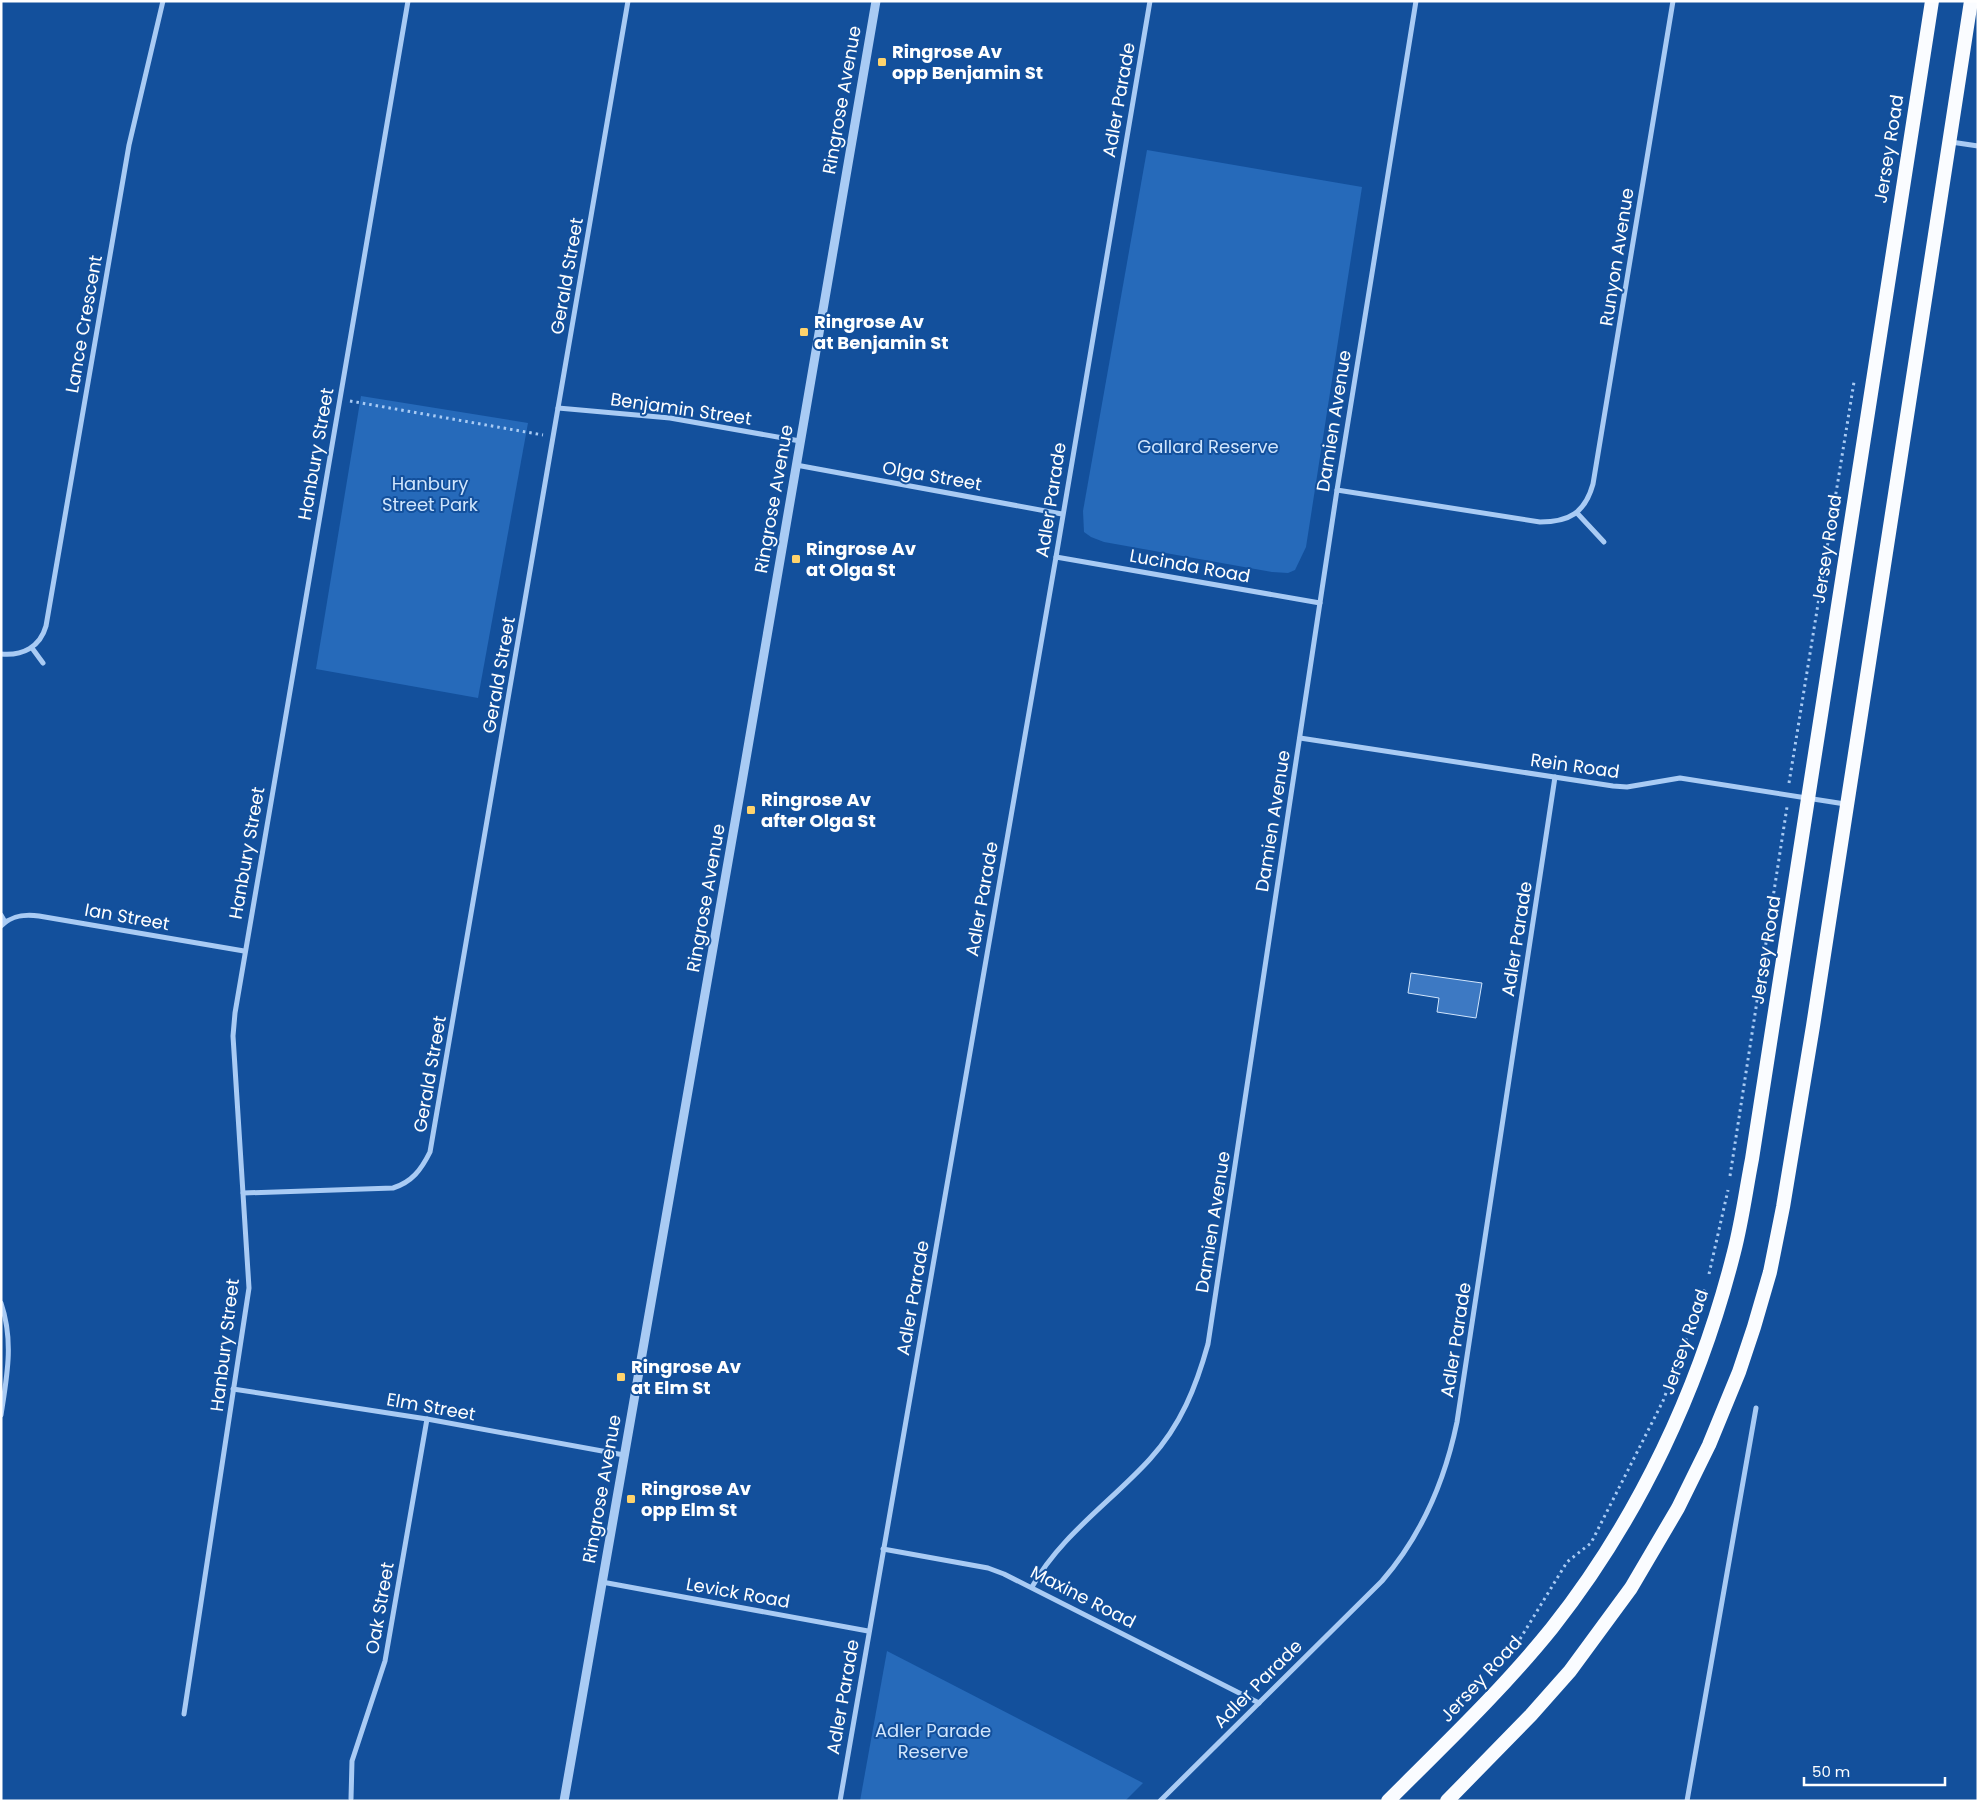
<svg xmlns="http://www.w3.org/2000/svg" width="1979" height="1802" font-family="Poppins,sans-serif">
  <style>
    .green { fill: #266aba }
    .building { fill: #3d79c3; stroke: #d1e6fd }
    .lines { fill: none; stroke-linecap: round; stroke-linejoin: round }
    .path { stroke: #a9cbf4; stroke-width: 3; stroke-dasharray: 2.5 4; stroke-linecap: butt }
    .minor { stroke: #a9cbf4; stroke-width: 5 }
    .tertiary { stroke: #a9cbf4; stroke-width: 9 }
    .trunk { stroke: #fafcff; stroke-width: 14 }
    .poi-dot { fill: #ffd36c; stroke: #13509c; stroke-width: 2 }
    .labels { text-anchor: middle; stroke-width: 4; stroke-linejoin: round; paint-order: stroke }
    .poi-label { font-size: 18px; font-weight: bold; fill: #fff; stroke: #13509c; text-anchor: start }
    .street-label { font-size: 18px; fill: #fff; stroke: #13509c }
    .park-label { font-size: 18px; fill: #d1e6fd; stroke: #13509c }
  </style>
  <rect width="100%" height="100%" fill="#13509c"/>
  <g class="green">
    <polygon points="1147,150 1362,187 1306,547 1295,570 1288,573 1272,572 1104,542 1091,537 1084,532 1083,511"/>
    <polygon points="361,396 528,423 478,698 316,669"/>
    <polygon points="887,1651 1143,1783 1125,1801 860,1801"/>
  </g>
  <polygon class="building" points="1411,973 1482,983 1476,1018 1437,1012 1439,998 1408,993"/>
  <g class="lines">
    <g class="path">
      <polyline points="350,401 543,435"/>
      <polyline points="1789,783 1854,382"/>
      <polyline points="1730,1176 1787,807"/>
      <polyline points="1709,1274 1728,1190"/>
      <polyline points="1520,1639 1567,1562 1591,1543 1663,1401 1705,1289"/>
    </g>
    <g class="minor">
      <polyline points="1951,142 1978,146"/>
      <polyline points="558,408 670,418 800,441"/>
      <polyline points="796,465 1062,514"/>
      <path d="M1337 490 1540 522C1569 522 1585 513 1593 484L1673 1"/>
      <polyline points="1577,513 1604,542"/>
      <polyline points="1056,557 1320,603"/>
      <polyline points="32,648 43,663"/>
      <path d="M1 654C23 656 40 647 46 626L129 145 163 1"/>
      <polyline points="1300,738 1613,786 1627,787 1680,778 1845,804"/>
      <polyline points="1,915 5,922"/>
      <path d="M1 926C12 915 25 914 39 916L244 951"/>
      <path d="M243 1193 393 1188C412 1182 421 1170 430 1152L628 1"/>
      <path d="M1 1303C14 1341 7 1376 1 1415"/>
      <polyline points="233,1389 427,1419 624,1455"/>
      <polyline points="883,1549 988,1568 1004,1574 1259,1703"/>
      <polyline points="602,1582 868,1631"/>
      <path d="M1032 1587C1060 1536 1112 1501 1150 1459 1181 1425 1196 1387 1208 1344L1337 490 1416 1"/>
      <polyline points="184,1714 249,1288 233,1036 235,1013 408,1"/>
      <polyline points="351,1799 352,1761 385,1661 427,1419"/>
      <polyline points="840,1801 1056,557 1150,1"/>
      <path d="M1160 1801 1382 1581C1422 1535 1445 1480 1457 1422L1555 777"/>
      <polyline points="1687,1801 1756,1408"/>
    </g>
    <polyline class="tertiary" points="564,1801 742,782 876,1"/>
    <g class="trunk">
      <path d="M1388 1801C1444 1745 1502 1690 1552 1628 1639 1518 1700 1387 1734 1252 1742 1221 1746 1190 1752 1159L1932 1"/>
      <polyline points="1447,1801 1531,1715 1570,1671 1631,1588 1678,1508 1709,1445 1739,1372 1754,1327 1770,1272 1783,1207 1813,1026 1971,1"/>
    </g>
  </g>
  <g class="poi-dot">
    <rect x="877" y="57" width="10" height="10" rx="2.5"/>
    <rect x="799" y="327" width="10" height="10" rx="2.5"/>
    <rect x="791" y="554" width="10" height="10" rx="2.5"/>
    <rect x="746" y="805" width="10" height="10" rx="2.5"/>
    <rect x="616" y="1372" width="10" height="10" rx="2.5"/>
    <rect x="626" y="1494" width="10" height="10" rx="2.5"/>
  </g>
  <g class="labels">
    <g class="poi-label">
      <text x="892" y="58">Ringrose Av<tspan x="892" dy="21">opp Benjamin St</tspan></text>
      <text x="814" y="328">Ringrose Av<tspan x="814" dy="21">at Benjamin St</tspan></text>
      <text x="806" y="555">Ringrose Av<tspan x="806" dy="21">at Olga St</tspan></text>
      <text x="761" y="806">Ringrose Av<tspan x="761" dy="21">after Olga St</tspan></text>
      <text x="631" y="1373">Ringrose Av<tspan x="631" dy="21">at Elm St</tspan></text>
      <text x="641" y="1495">Ringrose Av<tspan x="641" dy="21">opp Elm St</tspan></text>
    </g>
    <g class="street-label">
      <text transform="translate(842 100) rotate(-80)" y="6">Ringrose Avenue</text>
      <text transform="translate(1119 100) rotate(-80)" y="6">Adler Parade</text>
      <text transform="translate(1889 149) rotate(-81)" y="6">Jersey Road</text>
      <text transform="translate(1617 257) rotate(-81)" y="6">Runyon Avenue</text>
      <text transform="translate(567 276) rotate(-80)" y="6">Gerald Street</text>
      <text transform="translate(84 324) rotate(-80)" y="6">Lance Crescent</text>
      <text transform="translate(681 409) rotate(8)" y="6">Benjamin Street</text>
      <text transform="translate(1334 421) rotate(-81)" y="6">Damien Avenue</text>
      <text transform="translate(316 454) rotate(-80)" y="6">Hanbury Street</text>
      <text transform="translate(932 476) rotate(10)" y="6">Olga Street</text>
      <text transform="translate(774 499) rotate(-80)" y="6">Ringrose Avenue</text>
      <text transform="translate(1051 500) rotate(-81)" y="6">Adler Parade</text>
      <text transform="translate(1827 549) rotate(-81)" y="6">Jersey Road</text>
      <text transform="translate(1190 566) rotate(10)" y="6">Lucinda Road</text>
      <text transform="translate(499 675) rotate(-80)" y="6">Gerald Street</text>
      <text transform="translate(1575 766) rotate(8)" y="6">Rein Road</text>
      <text transform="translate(1273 821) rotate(-81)" y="6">Damien Avenue</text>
      <text transform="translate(247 853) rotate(-80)" y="6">Hanbury Street</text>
      <text transform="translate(706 898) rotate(-80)" y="6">Ringrose Avenue</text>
      <text transform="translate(982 899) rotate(-80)" y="6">Adler Parade</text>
      <text transform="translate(127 917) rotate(10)" y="6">Ian Street</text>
      <text transform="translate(1517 939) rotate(-81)" y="6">Adler Parade</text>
      <text transform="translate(1766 950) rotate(-81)" y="6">Jersey Road</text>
      <text transform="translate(430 1074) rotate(-80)" y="6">Gerald Street</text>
      <text transform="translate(1213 1222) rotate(-81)" y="6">Damien Avenue</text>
      <text transform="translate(913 1298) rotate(-80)" y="6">Adler Parade</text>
      <text transform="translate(1456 1340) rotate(-81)" y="6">Adler Parade</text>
      <text transform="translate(1685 1342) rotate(-71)" y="6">Jersey Road</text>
      <text transform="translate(225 1345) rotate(-83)" y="6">Hanbury Street</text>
      <text transform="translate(431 1407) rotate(10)" y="6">Elm Street</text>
      <text transform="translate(602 1489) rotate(-80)" y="6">Ringrose Avenue</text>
      <text transform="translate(738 1593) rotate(10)" y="6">Levick Road</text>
      <text transform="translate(1083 1597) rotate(27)" y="6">Maxine Road</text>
      <text transform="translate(380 1608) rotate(-80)" y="6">Oak Street</text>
      <text transform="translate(1481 1679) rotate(-47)" y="6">Jersey Road</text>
      <text transform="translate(1258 1684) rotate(-45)" y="6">Adler Parade</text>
      <text transform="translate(843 1697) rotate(-80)" y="6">Adler Parade</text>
    </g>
    <g class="park-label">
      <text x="1208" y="453">Gallard Reserve</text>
      <text x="430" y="490">Hanbury<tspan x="430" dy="21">Street Park</tspan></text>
      <text x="933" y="1737">Adler Parade<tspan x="933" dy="21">Reserve</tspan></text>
    </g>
  </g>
  <rect width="1979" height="1802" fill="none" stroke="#ffffff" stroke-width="5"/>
  <path d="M1804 1777v8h141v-8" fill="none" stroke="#ffffff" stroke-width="2.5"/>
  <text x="1812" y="1777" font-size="15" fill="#ffffff" stroke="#13509c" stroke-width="4" paint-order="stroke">50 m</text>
</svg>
